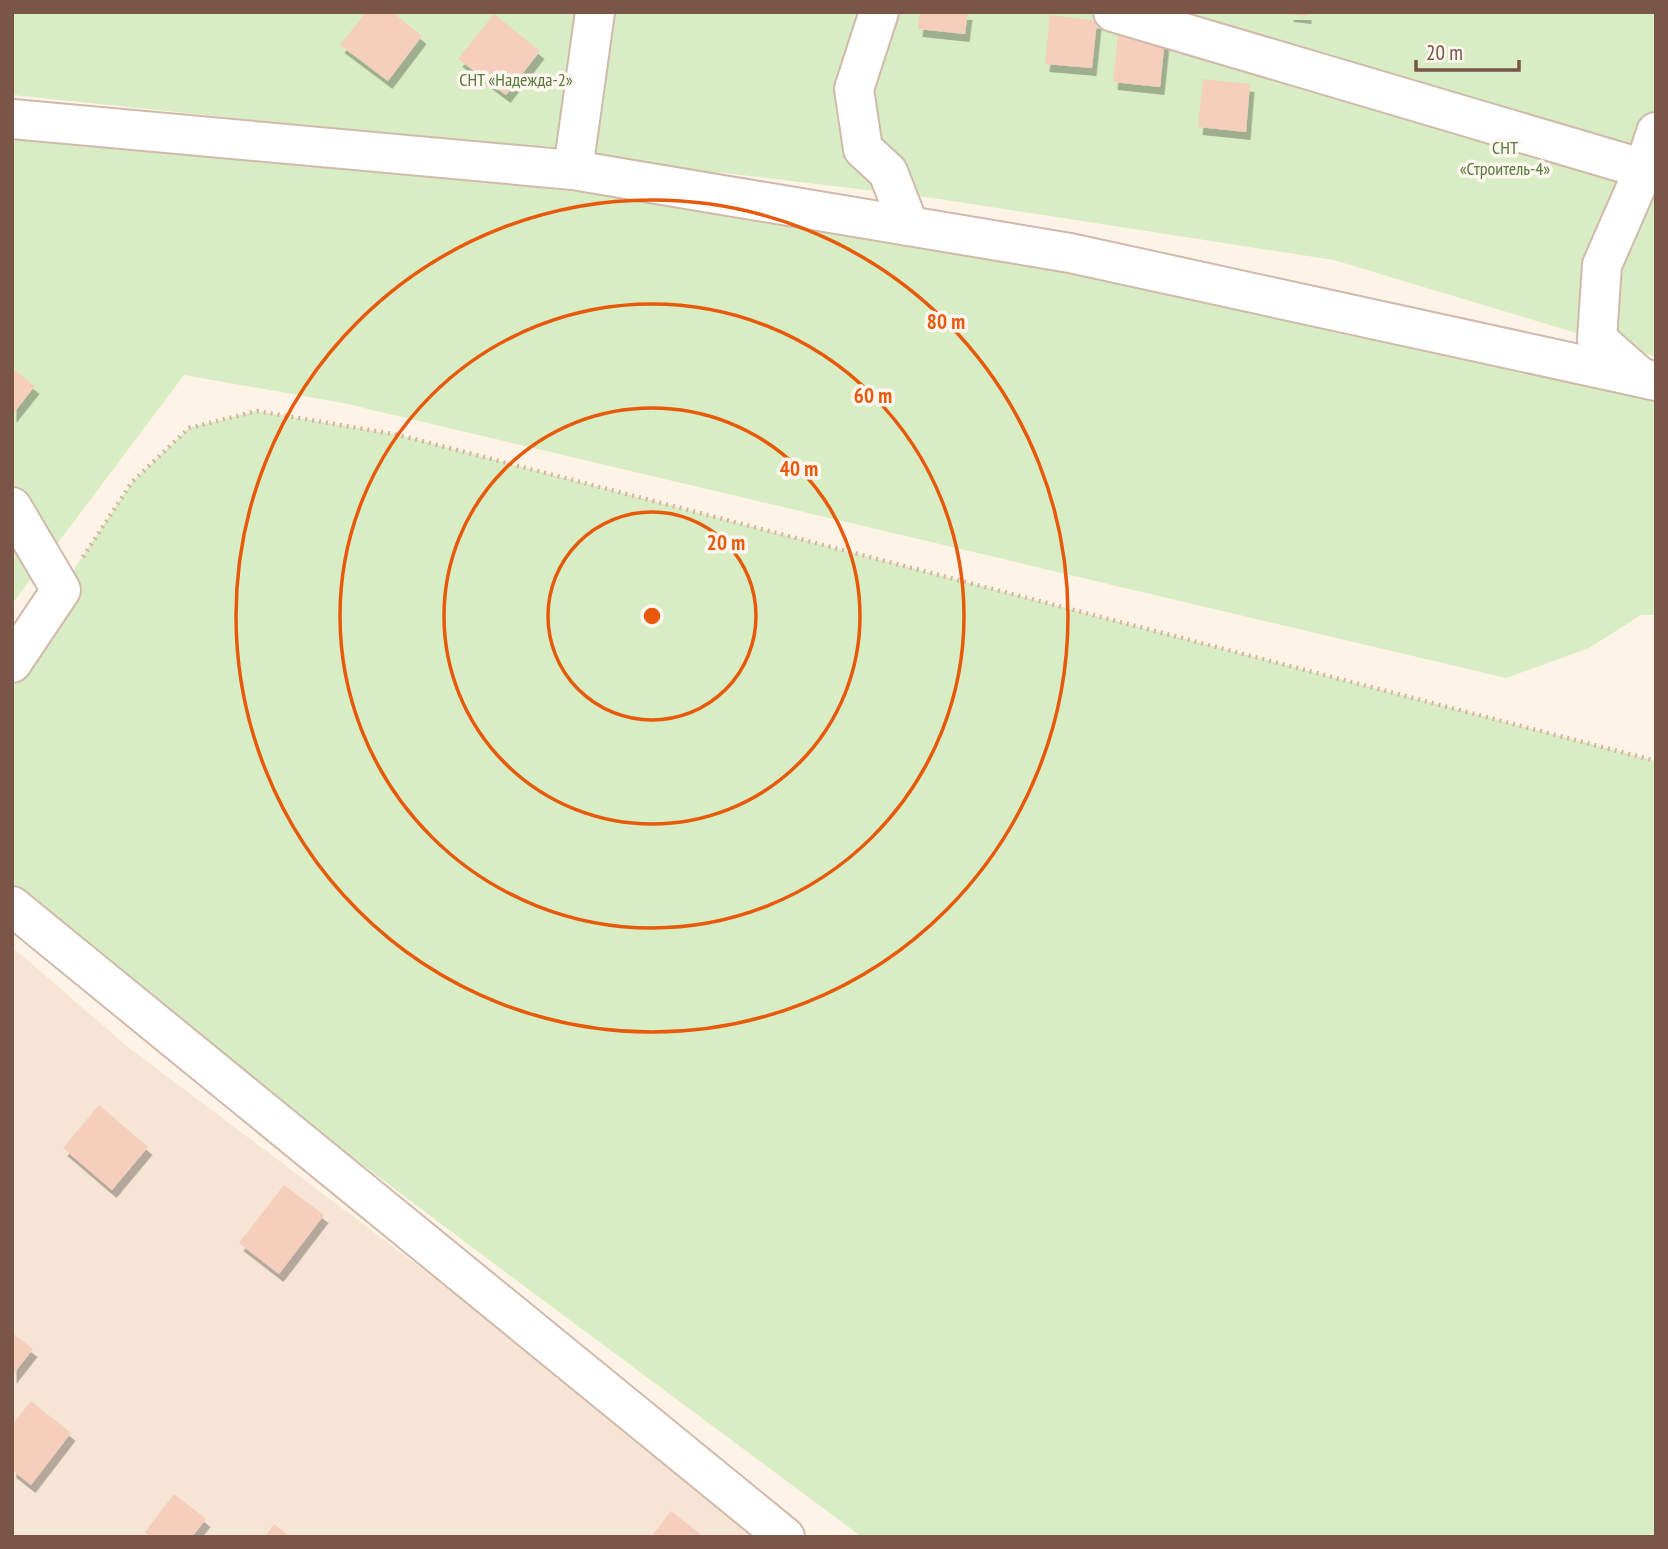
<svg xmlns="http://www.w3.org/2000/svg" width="1668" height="1549" font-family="'PT Sans Narrow',sans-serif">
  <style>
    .residential { fill: #f6e4d4 }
    .green { fill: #d8edc3 }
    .building { fill: #f5cebc; filter: url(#shadow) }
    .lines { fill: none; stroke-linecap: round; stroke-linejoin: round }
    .minor-casing { stroke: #d1b9ab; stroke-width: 42 }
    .path { stroke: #dbb19f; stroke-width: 4.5; stroke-dasharray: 2 5; stroke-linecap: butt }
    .minor { stroke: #fff; stroke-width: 38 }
    .ring { fill: none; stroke: #e8590c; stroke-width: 3.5 }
    .labels { text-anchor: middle; stroke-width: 7; stroke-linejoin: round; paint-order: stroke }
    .park-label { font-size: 18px; fill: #547a3c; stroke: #fff7ef }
    .centre { fill: #e8590c; stroke: #fff7ef; stroke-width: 3.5 }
    .ring-label { font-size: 21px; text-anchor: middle; font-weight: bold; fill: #e8590c; stroke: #fff7ef; stroke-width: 7; stroke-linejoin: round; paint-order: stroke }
  </style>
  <defs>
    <filter id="shadow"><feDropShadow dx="4.5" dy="8" stdDeviation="0" flood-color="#0004"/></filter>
  </defs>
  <rect width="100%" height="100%" fill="#fef3e7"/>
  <polygon class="residential" points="12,947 129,1048 440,1282 768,1537 12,1537"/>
  <g class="green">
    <polygon points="12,12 1656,12 1656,357 1334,260 933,198 455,141 12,95"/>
    <polygon points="12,132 682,203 1121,278 1656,399 1656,615 1641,615 1589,648 1506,678 343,403 184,375 12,604"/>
    <polygon points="257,411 399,435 1656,761 1656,1537 862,1537 469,1245 12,900 12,663 132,482 189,428"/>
  </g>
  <g class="building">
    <polygon points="366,12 392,12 422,36 388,81 340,45"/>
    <polygon points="920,12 968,12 965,34 918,29"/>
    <polygon points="1289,12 1307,12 1307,16 1289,14"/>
    <polygon points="494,14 540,51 506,95 458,59"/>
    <polygon points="1050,15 1097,21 1092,68 1045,64"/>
    <polygon points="1118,34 1165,39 1160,87 1113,82"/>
    <polygon points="1203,79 1250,84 1246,132 1198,127"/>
    <polygon points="12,368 35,386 12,415"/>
    <polygon points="99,1105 148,1147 112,1190 63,1148"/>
    <polygon points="284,1185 324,1215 279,1274 239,1243"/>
    <polygon points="12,1333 33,1349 12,1376"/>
    <polygon points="31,1401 71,1433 31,1485 12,1470 12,1425"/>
    <polygon points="174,1494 206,1519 192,1537 151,1537 145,1532"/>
    <polygon points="671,1511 704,1537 651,1537"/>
    <polygon points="274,1524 290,1537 265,1537"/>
  </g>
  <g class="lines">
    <g class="minor-casing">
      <g id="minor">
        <polyline points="879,12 854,89 863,149 888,172 909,226"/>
        <polyline points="1113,12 1644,169 1656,170"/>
        <polyline points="12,119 573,170 1070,253 1656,381"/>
        <polyline points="573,170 595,12"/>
        <polyline points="1639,376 1597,339 1602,265 1644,169 1656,132"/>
        <polyline points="12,507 61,590 12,663"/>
        <polyline points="12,906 785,1537"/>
      </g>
    </g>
    <polyline class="path" points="83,557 132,482 189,428 257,411 399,435 1656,761"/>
    <use href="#minor" class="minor"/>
  </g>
  <g class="ring">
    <circle cx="652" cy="616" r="104"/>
    <circle cx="652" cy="616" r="208"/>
    <circle cx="652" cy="616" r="312"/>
    <circle cx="652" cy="616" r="416"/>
  </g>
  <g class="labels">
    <g class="park-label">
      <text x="516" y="86">СНТ «Надежда-2»</text>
      <text x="1505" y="154">СНТ<tspan x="1505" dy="21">«Строитель-4»</tspan></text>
    </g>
  </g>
  <circle cx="652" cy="616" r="10" class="centre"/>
  <g class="ring-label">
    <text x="946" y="329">80 m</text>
    <text x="873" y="403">60 m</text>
    <text x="799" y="476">40 m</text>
    <text x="726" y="550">20 m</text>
  </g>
  <rect width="1668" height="1549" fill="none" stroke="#7a5649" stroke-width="28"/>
  <path d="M1416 60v10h103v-10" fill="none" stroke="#7a5649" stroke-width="3.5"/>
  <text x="1426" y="60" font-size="21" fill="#7a5649" stroke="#fff7ef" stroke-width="5" paint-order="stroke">20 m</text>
</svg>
